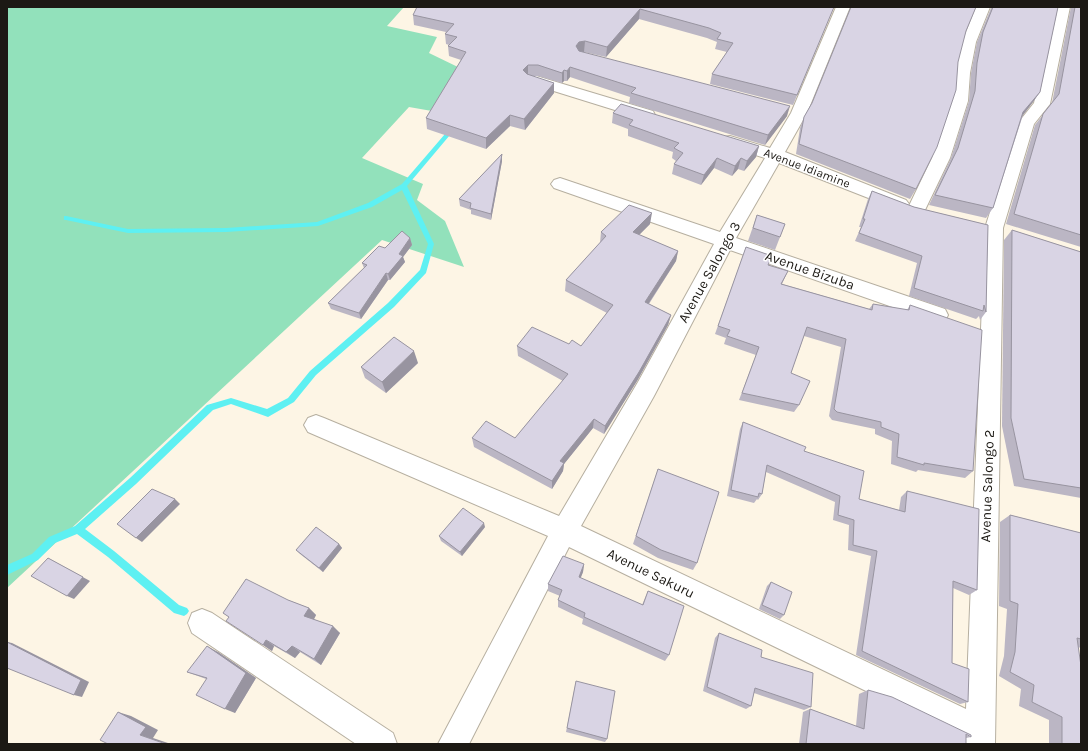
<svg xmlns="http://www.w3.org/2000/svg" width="1088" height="751" font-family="Karla,sans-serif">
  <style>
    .green { fill: #92e1bb }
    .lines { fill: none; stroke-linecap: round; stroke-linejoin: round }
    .stream { fill: #5ef0f2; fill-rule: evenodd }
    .minor-casing { stroke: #b6afa0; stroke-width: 2 }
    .minor { fill: #fff; fill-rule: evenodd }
    .wall { fill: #bbb6c4 }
    .shaded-wall { fill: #9894a0 }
    .building { fill: #d9d4e4; stroke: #9894a0 }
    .labels { text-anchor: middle; stroke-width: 3; stroke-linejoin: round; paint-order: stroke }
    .far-street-label { font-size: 12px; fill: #1c1914; stroke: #fff }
    .street-label { font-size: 14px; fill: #1c1914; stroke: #fff }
  </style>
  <rect width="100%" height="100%" fill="#fdf5e5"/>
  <polygon class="green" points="7,7 404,7 387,26 437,37 429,53 462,69 449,114 409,107 362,158 423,184 417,200 445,221 464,267 382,240 7,588"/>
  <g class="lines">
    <polygon class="stream" points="453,126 456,128 455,129 407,186 434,244 426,273 394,307 316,375 294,402 268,417 231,404 213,410 136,484 85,529 114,551 179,605 187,608 189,611 187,614 184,616 174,613 108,557 77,534 55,543 38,560 7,575 7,565 32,554 49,537 75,526 130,478 207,405 231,398 267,409 288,398 310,371 388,303 420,270 428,244 402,190 372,207 318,226 226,232 128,233 66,220 64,220 64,216 66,216 128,229 226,228 317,222 368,203 402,184 451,127"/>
    <g class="minor-casing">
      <g id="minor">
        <polygon points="836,7 850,7 807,113 785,152 906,200 909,204 906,208 900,210 894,208 779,163 736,238 945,309 948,315 945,321 938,323 730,250 654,396 581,526 966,709 985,228 1018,123 1034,103 1056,7 1070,7 1050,104 1034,124 1003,228 995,744 965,744 965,739 569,547 469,744 438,744 548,536 308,432 304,425 308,418 316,415 324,418 559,516 638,382 714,244 554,188 551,184 554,180 560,178 566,180 720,232 765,158 724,145 722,141 724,137 730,136 770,148 791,113"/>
        <polygon points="976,7 990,7 976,42 970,73 968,101 950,158 925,210 922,214 916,216 910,214 907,210 932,158 952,101 954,73 962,42"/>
        <polygon points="533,75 653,111 655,115 653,119 647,120 528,83 525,80 528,77"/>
        <polygon points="202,609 212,613 393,733 397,744 356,744 192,633 188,623 192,613"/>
      </g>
    </g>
    <use href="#minor" class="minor"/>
  </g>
  <g class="wall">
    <polygon points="417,7 834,7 793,105 710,84 712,74 727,52 715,49 717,42 707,38 639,19 606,57 584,52 582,52 787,116 765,145 629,103 630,97 570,77 567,81 564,81 562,83 538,76 532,76 554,83 554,93 525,130 510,126 486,149 427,129 426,118 461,60 449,56 448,46 449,45 446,44 445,34 446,32 414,25 413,15"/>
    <polygon points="991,7 1058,7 1040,92 1033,102 1023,115 993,208 986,218 929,205 951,158 969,101 971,73 977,42 991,8"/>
    <polygon points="1071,7 1081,7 1081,247 1006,224 1035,125 1052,103"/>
    <polygon points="966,31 916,189 910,199 796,154 800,128 804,117 812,103"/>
    <polygon points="613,113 759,146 756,157 744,171 738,169 732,176 714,168 701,185 672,174 674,164 676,161 672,158 673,152 628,136 628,129 612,123"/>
    <polygon points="502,154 502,161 491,220 471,214 471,210 460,206 459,199"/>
    <polygon points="872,191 914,207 988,225 986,312 980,320 979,316 976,319 909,296 917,263 855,241 861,227 859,227 868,199"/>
    <polygon points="757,215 785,224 775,250 748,241"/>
    <polygon points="650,224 639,235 678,251 676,261 649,304 671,315 668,325 637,381 604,434 593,428 564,464 563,471 552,489 474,447 472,438 515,438 563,381 518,356 517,346 569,344 581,346 607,313 565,291 566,280 600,243 601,232"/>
    <polygon points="1012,230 1081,252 1081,498 1014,486 1002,426 1004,240"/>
    <polygon points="410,238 412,245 403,257 405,262 390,280 388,280 361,319 331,309 328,303 364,268 362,263 385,248"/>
    <polygon points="746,247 768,265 788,271 782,284 869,309 873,304 907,310 910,305 973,471 965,478 918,470 916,472 891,464 892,441 875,434 875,429 832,420 829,416 841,347 804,336 791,373 799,405 794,412 739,400 756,355 724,344 726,338 715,334"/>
    <polygon points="418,363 386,393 365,378 361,367"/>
    <polygon points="743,422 804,451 859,499 899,510 901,497 907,491 977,590 969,595 953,588 952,663 968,702 960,704 856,655 871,556 848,550 849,525 833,520 835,502 766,472 762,494 758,500 757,499 754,503 727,496 740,429"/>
    <polygon points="658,469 697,563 693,570 658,558 633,544"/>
    <polygon points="1010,515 1081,533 1081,648 1078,647 1081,744 1049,744 1049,720 1019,706 1021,689 999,676 1004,656 1007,609 999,606 1000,522"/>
    <polygon points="485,527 462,556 441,541 439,536"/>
    <polygon points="339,544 342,548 323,572 300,554 296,550"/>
    <polygon points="584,564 583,572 580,578 642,605 648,591 669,655 665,661 582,624 583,619 558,607 558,600 560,596 548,591 548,584"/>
    <polygon points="771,582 784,615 780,619 759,609 767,586"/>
    <polygon points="288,600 309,608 316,615 314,619 340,633 321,665 300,652 295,658 274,646 272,651 263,645 229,617 223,613"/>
    <polygon points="719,633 761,657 811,707 804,710 754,693 751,706 746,709 703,691 715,638"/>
    <polygon points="218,652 256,678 235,713 206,679 187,672"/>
    <polygon points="576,681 607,739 605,742 566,732"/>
    <polygon points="868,690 971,737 966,738 966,744 799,744 803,712 810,709 856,726 859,694"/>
  </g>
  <g class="shaded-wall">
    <polygon points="640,9 639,19 606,57 607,47"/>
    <polygon points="585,41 584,52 579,53 576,46 579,42"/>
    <polygon points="528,65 528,76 523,70"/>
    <polygon points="570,67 570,77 567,81 567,71"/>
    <polygon points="564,70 564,81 562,83 562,73"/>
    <polygon points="554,83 554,93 525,130 524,119"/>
    <polygon points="1040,92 1033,102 1017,123 1023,112"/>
    <polygon points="790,106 787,116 765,145 768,135"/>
    <polygon points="510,115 510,126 486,149 486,138"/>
    <polygon points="759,146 756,157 744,171 747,161"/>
    <polygon points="502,154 502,161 491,220 491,214"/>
    <polygon points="717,158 714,168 701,185 704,175"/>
    <polygon points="741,158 738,169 732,176 735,166"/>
    <polygon points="652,213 650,224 631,243 633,232"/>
    <polygon points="410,238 412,245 403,257 405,262 390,280 388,274 399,254"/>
    <polygon points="678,251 676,261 643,312 645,302"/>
    <polygon points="386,273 388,280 361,319 359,313"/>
    <polygon points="671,315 668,325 637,381 604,434 605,426"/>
    <polygon points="414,351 418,363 386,393 382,382"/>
    <polygon points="594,419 593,428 564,464 563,471 552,489 552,481 560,461"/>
    <polygon points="175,499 180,504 142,542 136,538"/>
    <polygon points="484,523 485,527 462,556 460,552"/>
    <polygon points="339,544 342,548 323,572 319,568"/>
    <polygon points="48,558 90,581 74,599 67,596"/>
    <polygon points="584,564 583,572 578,585 579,577"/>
    <polygon points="309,608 316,615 312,623 304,616"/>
    <polygon points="333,626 340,633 321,665 314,659"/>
    <polygon points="266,640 274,646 272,651 263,645"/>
    <polygon points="7,642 12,643 89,682 82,697 74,695"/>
    <polygon points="207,646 218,652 256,678 235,713 225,709"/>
    <polygon points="292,646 300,652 295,658 286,652"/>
    <polygon points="118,712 131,716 158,730 153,738 171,744 166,744 140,735"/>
  </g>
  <g class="building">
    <polygon points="417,7 834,7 797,95 712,74 733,43 717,39 721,33 709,28 640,9 607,47 585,41 579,42 576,46 579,51 790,106 768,135 631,93 636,88 570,67 567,71 564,70 562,73 538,65 528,65 523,70 527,74 554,83 524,119 510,115 486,138 426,118 466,52 448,46 457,37 445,34 454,24 413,15"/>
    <polygon points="851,7 976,7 966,31 958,62 956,90 937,147 916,189 799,144 804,117 812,103"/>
    <polygon points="993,7 1058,7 1040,92 1023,112 993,208 935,195 958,148 975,91 977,63 983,32"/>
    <polygon points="1075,7 1081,7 1081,235 1014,214 1043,114 1059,94"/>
    <polygon points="621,104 759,146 747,161 741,158 735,166 717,158 704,175 674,164 683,153 674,148 679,143 629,125 633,120 613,113"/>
    <polygon points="502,154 491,214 470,208 471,203 459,199"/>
    <polygon points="872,191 914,207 988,225 986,312 984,305 983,311 914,288 922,256 859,233 865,219 863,219"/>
    <polygon points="629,205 652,213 633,232 678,251 645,302 671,315 639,372 605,426 594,419 560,461 564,463 552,481 472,438 486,421 515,438 568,374 517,346 532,327 569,344 572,340 581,346 613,305 566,280 606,236 601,232"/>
    <polygon points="757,215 785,224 780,237 753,228"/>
    <polygon points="1012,230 1081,252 1081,488 1024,479 1011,418"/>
    <polygon points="402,231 410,238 399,254 403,256 388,274 386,273 359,313 328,303 367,265 362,263 379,246 385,248"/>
    <polygon points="746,247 772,256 768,265 788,271 781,284 872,310 873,304 909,310 910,305 982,330 973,471 924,463 924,465 897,457 899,434 881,427 881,422 837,412 834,409 846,339 807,327 791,373 810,381 799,405 742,393 759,347 727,336 730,330 718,326"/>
    <polygon points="394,337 414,351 382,382 361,367"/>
    <polygon points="743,422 806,447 804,451 864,471 859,499 905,512 907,491 979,509 977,590 953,581 952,663 969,669 968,702 862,651 877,551 853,545 854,520 838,515 840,496 767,465 762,494 759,493 758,497 731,490"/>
    <polygon points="658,469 719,492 697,563 661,550 636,536"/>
    <polygon points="152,489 175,499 136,538 117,524"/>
    <polygon points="463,508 484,523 460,552 439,536"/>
    <polygon points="1010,515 1081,533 1081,639 1077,638 1081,666 1081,744 1062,744 1062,717 1032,702 1034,685 1010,672 1015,652 1018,604 1010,601"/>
    <polygon points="316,527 339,544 319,568 296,550"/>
    <polygon points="563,556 584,564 579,577 643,605 648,591 684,606 669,655 584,617 585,613 558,600 562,590 548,584"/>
    <polygon points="48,558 83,577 67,596 31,576"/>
    <polygon points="246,579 288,600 309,608 304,616 333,626 314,659 292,646 286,652 266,640 263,645 226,621 229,617 223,613"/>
    <polygon points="771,582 792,592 784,615 762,605"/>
    <polygon points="719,633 762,650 761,657 813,673 811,707 755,688 751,706 707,687"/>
    <polygon points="7,642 81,680 74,695 7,668"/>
    <polygon points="207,646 246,673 225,709 196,695 207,678 187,672"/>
    <polygon points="576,681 615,691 607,739 567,728"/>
    <polygon points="868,690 892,697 971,735 971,737 966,734 966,744 806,744 810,709 864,729"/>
    <polygon points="118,712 146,727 140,735 166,744 108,744 100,740"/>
  </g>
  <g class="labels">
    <g class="far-street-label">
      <text transform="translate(807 168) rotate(21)" y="4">Avenue Idiamine</text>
    </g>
    <g class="street-label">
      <text transform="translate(810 270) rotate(19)" y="5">Avenue Bizuba</text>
      <text transform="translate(709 272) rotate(-61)" y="5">Avenue Salongo 3</text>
      <text transform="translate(987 486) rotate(-88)" y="5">Avenue Salongo 2</text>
      <text transform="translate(651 573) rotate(26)" y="5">Avenue Sakuru</text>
    </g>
  </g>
  <rect width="1088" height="751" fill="none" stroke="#1c1914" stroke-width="16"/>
</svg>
